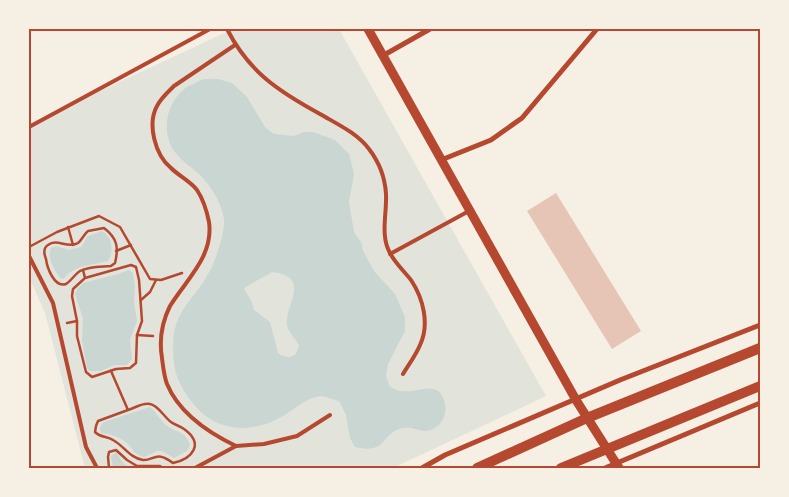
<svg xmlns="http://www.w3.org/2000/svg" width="789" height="497" font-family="Lato,sans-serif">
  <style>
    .green { fill: #e2e4dc }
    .water { fill: #c9d6d2; fill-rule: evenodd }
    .building { fill: #e6c5b7 }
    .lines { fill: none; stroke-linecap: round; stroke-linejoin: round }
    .path { stroke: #b5482f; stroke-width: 2.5 }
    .service { stroke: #b5482f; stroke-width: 4 }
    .minor { stroke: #b5482f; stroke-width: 5 }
    .tertiary { stroke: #b5482f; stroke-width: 9 }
    .secondary { stroke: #b5482f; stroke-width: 10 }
    .neatline { fill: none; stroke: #b5482f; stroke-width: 2 }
  </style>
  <rect width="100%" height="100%" fill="#f6efe4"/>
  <polygon class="green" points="233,29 339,29 546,396 393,468 85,468 45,313 29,277 29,124"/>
  <g class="water">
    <path d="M204 79H218L232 83 247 97 265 127 274 134 294 136 304 132H313L335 140 349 154 354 174 349 202 354 232 361 242 363 251 374 271 395 294 405 317V331L388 364 386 376 390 387C394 388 397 391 401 391 419 394 439 377 445 404 448 417 438 431 424 431 417 430 410 426 402 428 380 434 387 455 355 447L350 438 346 415 339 401C333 400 326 396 321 396 304 398 295 410 281 417 257 431 226 433 203 414 189 401 176 382 174 363 173 349 172 338 176 325 182 305 199 292 208 274 215 263 225 233 224 220 223 205 210 184 199 174 190 166 179 159 172 148 161 127 168 100 187 87 192 84 198 82 204 79ZM272 272C313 277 284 305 287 325 289 334 296 338 299 346L295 355 290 357 282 356 278 353 270 322 254 310 251 300 244 289C247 285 266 276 272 272Z"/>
    <path d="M102 231C113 237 114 251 108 261L80 267 69 273 63 279 60 278C54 269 47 258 51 248L56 246 69 250 81 247 88 236Z"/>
    <polygon points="129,270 133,273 135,286 134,303 137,321 130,340 132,359 127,365 114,365 101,371 90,371 87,368 82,341 83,318 75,294 78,288 83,283 118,274"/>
    <path d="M150 407C156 412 160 420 166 425 176 433 185 430 190 445L187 451 174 458 162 451H157L144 457C134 454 134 451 128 444 121 437 110 434 101 433 99 428 100 425 104 422Z"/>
    <polygon points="116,452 124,464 131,468 113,468 111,456"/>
  </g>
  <polygon class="building" points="556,193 641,331 612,349 527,211"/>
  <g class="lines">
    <g class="path">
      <polyline points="68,227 73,245"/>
      <path d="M104 228C117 238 119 247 115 263L111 266C101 267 90 266 80 271 75 274 71 281 66 284 54 288 47 267 46 259 44 254 43 248 48 245 57 238 68 249 78 243 82 240 84 234 88 231Z"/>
      <polyline points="29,247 57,232 99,216 120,227 150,279 161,280 182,273"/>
      <polyline points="116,251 131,245"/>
      <polyline points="83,270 85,278 73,289 72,296 77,321 77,336 86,372 92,377 116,369 130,368 136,363 137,335 142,321 139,280 136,267 131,265 85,278"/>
      <polyline points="141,300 150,292 156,280"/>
      <polyline points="67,323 77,321"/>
      <polyline points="137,335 153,336"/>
      <path d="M111 371 128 410 98 421 96 426 95 432C101 438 107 436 113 440 124 446 130 458 143 460 150 461 156 454 162 457 166 458 170 461 173 463 192 459 205 444 184 429 180 426 175 425 171 422 164 417 158 405 150 404 143 402 135 408 128 410"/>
      <polyline points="109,468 108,457 109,452 116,450 127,460 137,466 160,466 162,468"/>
    </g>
    <g class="service">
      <path d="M227 29C249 72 278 91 320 114 337 124 357 133 369 149 379 162 385 177 386 194 387 214 380 235 390 253 395 263 404 271 411 280 423 298 430 324 420 345 416 355 409 364 403 374"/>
      <path d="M235 45 174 86C168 92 161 98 157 106 147 124 155 155 171 168 179 176 190 181 197 190 203 199 207 212 209 222 214 256 186 280 170 306 162 322 159 340 162 358 163 366 164 376 167 384 179 413 209 433 236 446"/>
      <polyline points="29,127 210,29"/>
      <polyline points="390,254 469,211"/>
      <polyline points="29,256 53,303 86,447 97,468"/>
      <polyline points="195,468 236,446 264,444 297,436 330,415"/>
    </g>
    <g class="minor">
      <polyline points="384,55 430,29"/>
      <polyline points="441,160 491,140 522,118 597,29"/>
      <polyline points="422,468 445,455 620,380 760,325"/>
      <polyline points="605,468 760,403"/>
    </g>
    <polyline class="tertiary" points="368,29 576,400 619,468"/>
    <g class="secondary">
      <polyline points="477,468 587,418 760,348"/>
      <polyline points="561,468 760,386"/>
    </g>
  </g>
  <rect width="789" height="497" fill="none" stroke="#f6efe4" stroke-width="60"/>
  <rect x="30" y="30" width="729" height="437" class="neatline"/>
</svg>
